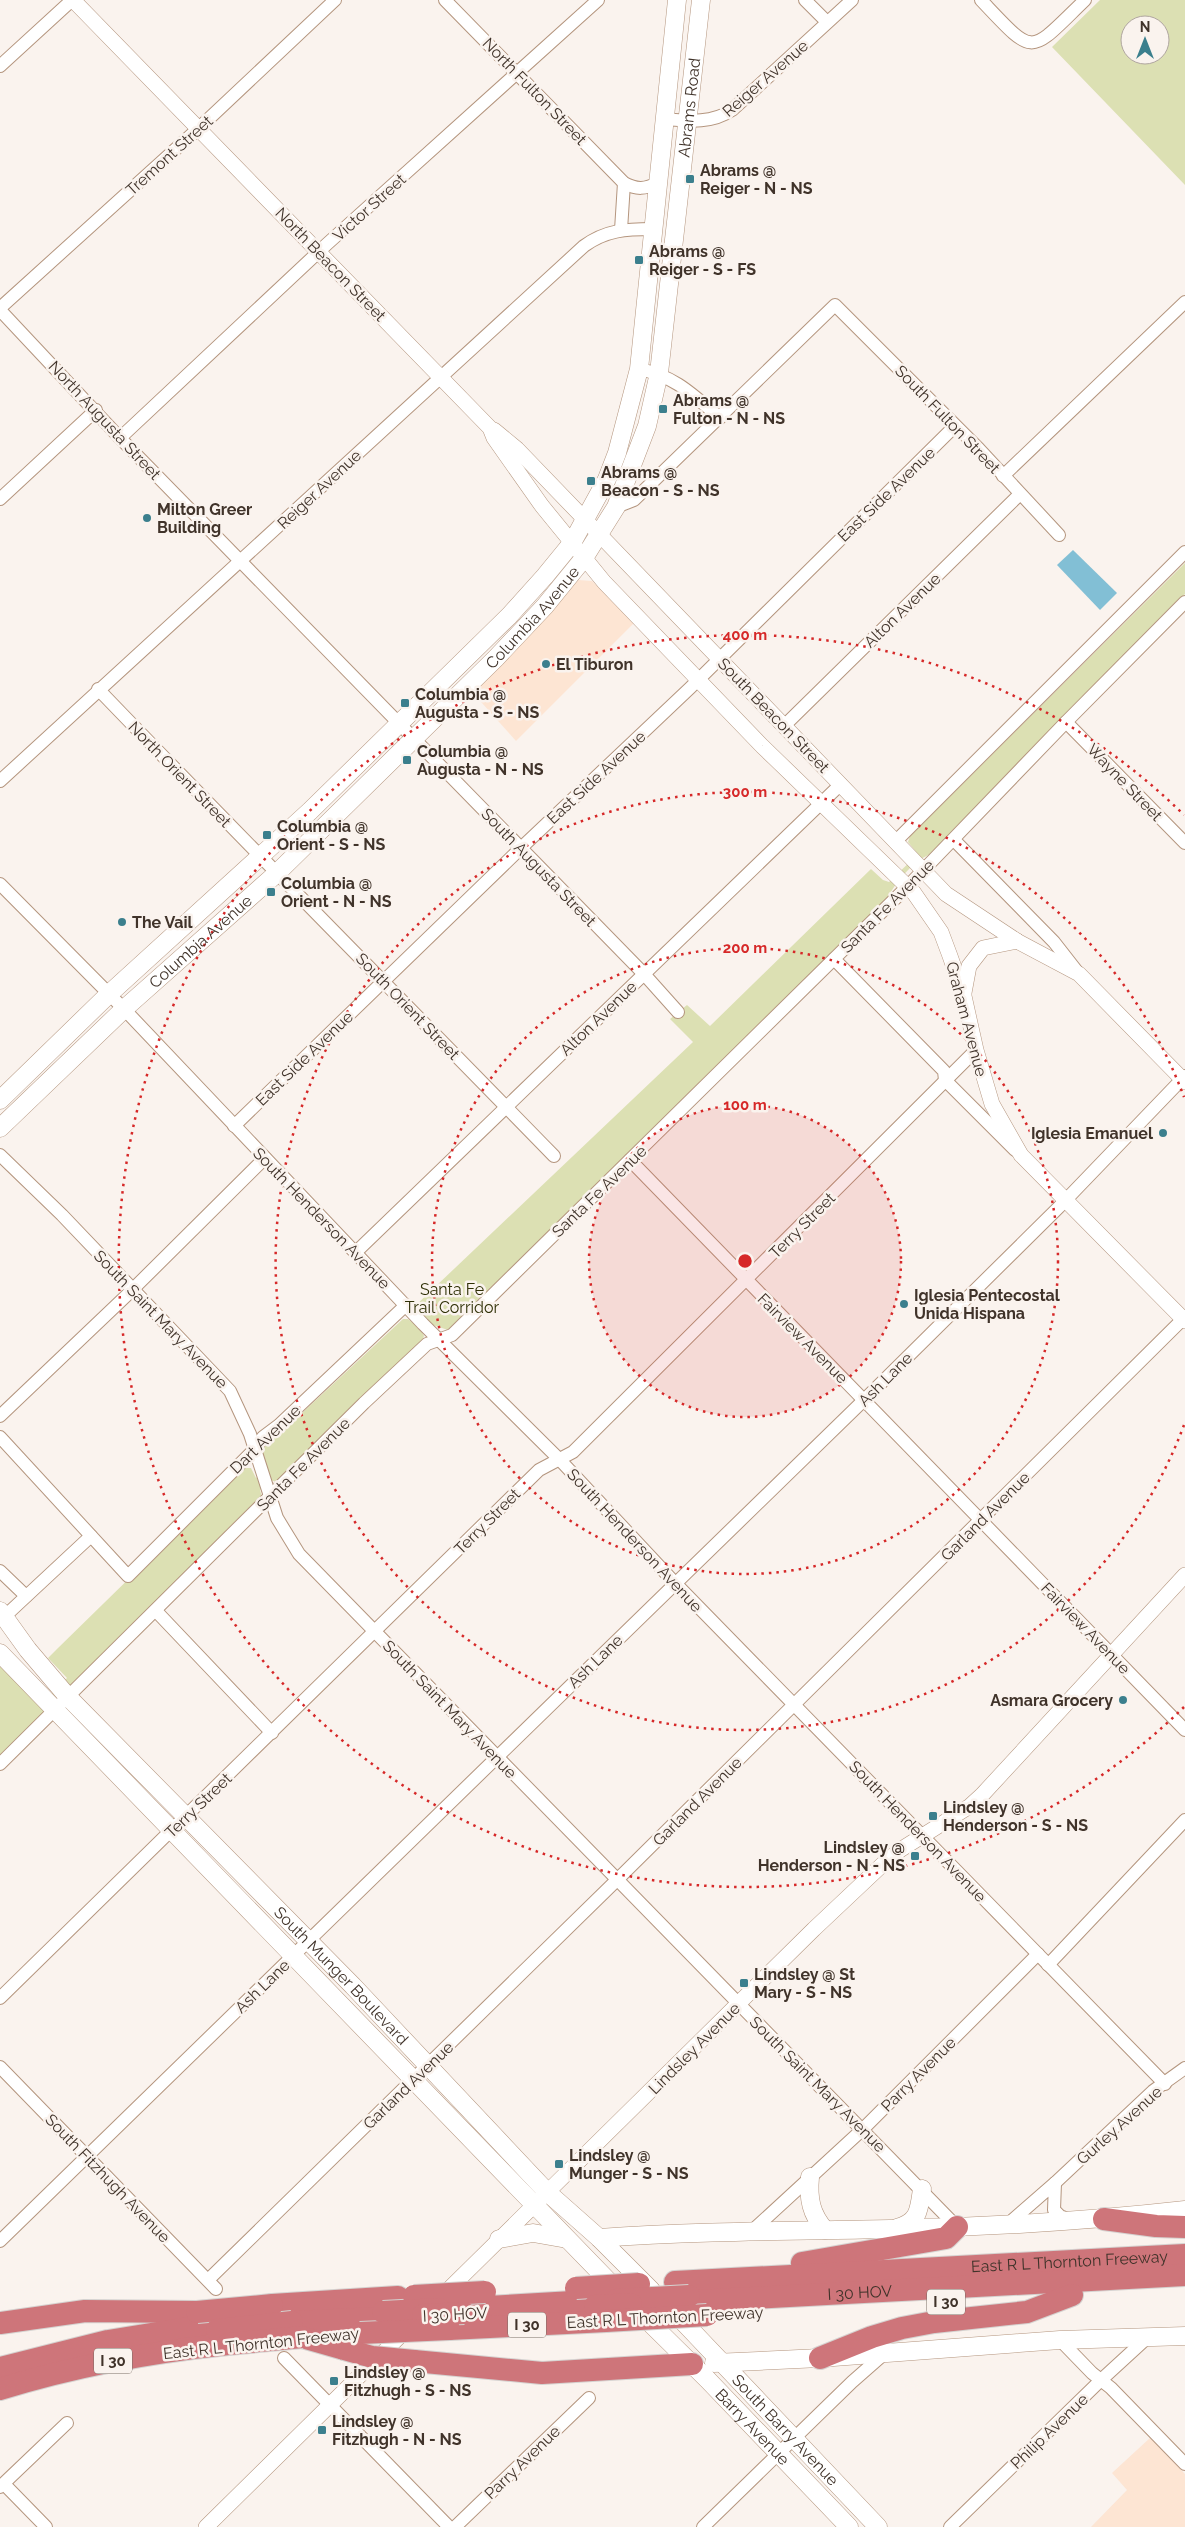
<svg xmlns="http://www.w3.org/2000/svg" width="1185" height="2527" font-family="Raleway,sans-serif">
  <style>
    .built { fill: #fde5d3 }
    .green { fill: #dce0b3; fill-rule: evenodd }
    .water { fill: #82bfd5 }
    .lines { fill: none; stroke-linecap: round; stroke-linejoin: round }
    .minor-casing { stroke: #b4957e; stroke-width: 14 }
    .tertiary-casing { stroke: #b4957e; stroke-width: 16 }
    .secondary-casing { stroke: #b4957e; stroke-width: 19 }
    .motorway-casing { stroke: #d5d2d0; stroke-width: 24 }
    .minor { stroke: #fff; stroke-width: 12 }
    .tertiary { stroke: #fff; stroke-width: 15 }
    .secondary { stroke: #fff; stroke-width: 18 }
    .motorway { stroke: #ce757a; stroke-width: 22 }
    .motorway-bridge-casing { stroke: #d5d2d0; stroke-width: 24; stroke-linecap: butt }
    .motorway-bridge { stroke: #ce757a; stroke-width: 22 }
    .ring { fill: none; stroke: #d62828; stroke-width: 2.5; stroke-dasharray: 2.5 5 }
    .poi-dot { fill: #3b7f8d; stroke: #faf3ee; stroke-width: 2 }
    .labels { text-anchor: middle; stroke-width: 5; stroke-linejoin: round; paint-order: stroke }
    .shield { fill: #faf3ee; stroke: #786d65; stroke-width: 1 }
    .shield-label { font-size: 15px; font-weight: bold; fill: #40332a }
    .street-label { font-size: 16px; fill: #40332a; stroke: #faf3ee }
    .poi-label { font-size: 16px; font-weight: bold; fill: #40332a; stroke: #faf3ee; text-anchor: start }
    .park-label { font-size: 16px; fill: #2f3006; stroke: #faf3ee }
    .centre { fill: #d62828; stroke: #faf3ee; stroke-width: 2.5 }
    .ring-label { font-size: 15px; text-anchor: middle; font-weight: bold; fill: #d62828; stroke: #faf3ee; stroke-width: 5; stroke-linejoin: round; paint-order: stroke }
  </style>
  <rect width="100%" height="100%" fill="#faf3ee"/>
  <g class="built">
    <polygon points="578,580 592,581 635,622 516,741 473,693"/>
    <polygon points="1150,2438 1185,2474 1185,2527 1091,2527 1127,2490 1112,2473"/>
  </g>
  <g class="green">
    <path d="M1100 0H1185V185L1052 47ZM1130 25H1160V55H1130Z"/>
    <path d="M1185 563V594L933 853C914 860 898 879 888 897L448 1330 430 1324 422 1332 424 1336 422 1341 277 1482 270 1480 260 1490 262 1497 0 1756V1665L39 1705 67 1678 48 1658 57 1649 242 1468H251L256 1478 265 1469 260 1452 262 1444 288 1426 403 1319H408L414 1324 422 1315 415 1306 693 1042 670 1019 687 1005 710 1026 871 869 883 880 889 882 918 854 908 842 910 836Z"/>
  </g>
  <polygon class="water" points="1073,550 1117,593 1100,610 1057,565"/>
  <g class="lines">
    <g class="minor-casing">
      <g id="minor">
        <path d="M445 0 624 183C637 190 645 189 658 183"/>
        <polyline points="805,0 827,22"/>
        <path d="M981 0C1036 58 1028 55 1085 0"/>
        <polyline points="0,66 72,0"/>
        <path d="M664 119C688 121 711 124 732 110L852 0"/>
        <polyline points="621,230 624,183"/>
        <polyline points="0,308 199,128 335,0"/>
        <polyline points="0,310 120,438 644,974 678,1012"/>
        <path d="M639 369C675 376 693 395 720 418"/>
        <polyline points="120,438 327,244 598,0"/>
        <polyline points="1003,476 1185,302"/>
        <polyline points="0,499 96,410"/>
        <polyline points="616,507 634,500 835,305 979,449 1059,535"/>
        <path d="M98 689C249 846 402 1000 554 1156"/>
        <polyline points="1066,722 1185,843"/>
        <polyline points="785,725 1019,495"/>
        <path d="M0 781 584 246C606 230 626 229 653 229"/>
        <polyline points="954,840 1054,942 1079,974"/>
        <polyline points="896,841 1185,552"/>
        <polyline points="0,884 124,1009 423,1324 560,1460 675,1583 1165,2084"/>
        <polyline points="834,959 944,1071 945,1080 1015,1150"/>
        <polyline points="234,1126 521,848 690,688 955,426"/>
        <polyline points="0,1155 62,1215 230,1391 250,1434 277,1518 299,1554 957,2227"/>
        <polyline points="630,1160 1185,1730"/>
        <polyline points="356,1252 841,784"/>
        <polyline points="0,1416 126,1296 265,1158"/>
        <polyline points="0,1437 128,1576 254,1450 263,1437 279,1425 406,1305"/>
        <polyline points="0,1571 26,1596"/>
        <polyline points="156,1611 272,1733"/>
        <polyline points="4,1617 91,1536"/>
        <polyline points="0,1764 364,1403 427,1344 452,1335 908,886 1066,722 1185,602"/>
        <polyline points="1048,1965 1185,1820"/>
        <polyline points="0,1998 539,1470 573,1452 976,1050"/>
        <polyline points="0,2067 216,2289"/>
        <polyline points="1055,2183 1153,2091 1185,2068"/>
        <polyline points="1008,2224 1055,2183 1054,2210 1060,2216 1070,2220"/>
        <polyline points="752,2231 863,2129 1038,1954"/>
        <polyline points="0,2241 864,1400 1059,1207 1185,1076"/>
        <polyline points="208,2280 624,1873 1183,1319"/>
        <polyline points="1060,2340 1092,2373 1111,2388 1185,2464"/>
        <polyline points="284,2358 449,2527"/>
        <polyline points="4,2484 46,2527"/>
        <polyline points="0,2487 67,2423"/>
        <polyline points="455,2527 589,2398"/>
        <polyline points="703,2527 852,2382 885,2353"/>
        <polyline points="950,2527 1101,2380 1149,2336"/>
      </g>
    </g>
    <g class="tertiary-casing">
      <g id="tertiary">
        <polyline points="73,0 490,428 494,438 542,506 604,582 762,746 914,893 941,932 950,956 964,996 976,1050 992,1104 1021,1155 1185,1321"/>
        <polyline points="494,430 517,449 946,894 1017,941 1079,974 1185,1082"/>
        <polyline points="964,993 969,966 983,948 1017,941"/>
        <polyline points="441,2297 814,1929 883,1864 900,1850 970,1806 982,1795 1185,1575"/>
        <polyline points="206,2527 408,2328"/>
      </g>
    </g>
    <g class="secondary-casing">
      <g id="secondary">
        <polyline points="0,1100 109,994 310,811 509,616 545,576 572,543 607,479 617,453 639,369 677,0"/>
        <path id="s1" d="M0 1128 124 1009 276 874 496 658 545 606 584 558 616 507 647 426 659 373 701 0"/>
        <path id="s2" d="M0 1611 28 1650 68 1697 353 1986 547 2192 599 2238 651 2290"/>
        <polyline points="0,1653 618,2291"/>
        <path d="M810 2177C808 2199 811 2214 825 2230"/>
        <path d="M897 2228C919 2222 919 2210 922 2189"/>
        <path d="M599 2238C696 2231 793 2231 890 2229 989 2227 1087 2221 1185 2210"/>
        <polyline points="499,2239 533,2233 567,2239"/>
        <path id="s3" d="M672 2310 878 2527"/>
        <path id="s4" d="M640 2313 707 2379 849 2527"/>
        <polyline points="714,2363 820,2358 1060,2340 1185,2336"/>
      </g>
    </g>
    <g class="motorway-casing">
      <g id="motorway">
        <polyline points="1104,2219 1156,2226 1185,2227"/>
        <polyline points="802,2263 946,2238 957,2227"/>
        <path id="s5" d="M675 2282 1185 2255"/>
        <path id="s6" d="M694 2301 1185 2275"/>
        <polyline points="272,2305 398,2297"/>
        <polyline points="470,2308 590,2301"/>
        <polyline points="292,2322 376,2318"/>
        <polyline points="0,2323 85,2311 197,2312"/>
        <polyline points="449,2329 606,2321"/>
        <polyline points="302,2337 344,2349"/>
        <polyline points="820,2358 872,2337 902,2328 934,2322 1027,2312 1072,2295"/>
        <polyline points="414,2361 542,2373 692,2364"/>
        <polyline points="0,2368 108,2341 212,2324"/>
        <path d="M0 2389C74 2366 151 2352 228 2344"/>
      </g>
    </g>
    <use href="#minor" class="minor"/>
    <use href="#tertiary" class="tertiary"/>
    <use href="#secondary" class="secondary"/>
    <use href="#motorway" class="motorway"/>
    <g class="motorway-bridge-casing">
      <g id="motorway-bridge">
        <polyline points="576,2288 639,2284"/>
        <polyline points="414,2296 485,2292"/>
        <polyline points="616,2300 689,2296"/>
        <polyline points="595,2306 631,2304"/>
        <polyline points="197,2312 272,2305"/>
        <polyline points="383,2312 439,2309"/>
        <polyline points="423,2315 464,2313"/>
        <polyline points="606,2321 707,2315"/>
        <polyline points="217,2330 292,2322"/>
        <polyline points="360,2333 449,2329"/>
        <polyline points="228,2344 302,2337"/>
        <polyline points="344,2349 372,2357 414,2361"/>
      </g>
    </g>
    <use href="#motorway-bridge" class="motorway-bridge"/>
  </g>
  <circle cx="745" cy="1261" r="156" fill="#d62828" fill-opacity=".12"/>
  <g class="ring">
    <circle cx="745" cy="1261" r="156"/>
    <circle cx="745" cy="1261" r="313"/>
    <path d="M1184 1425A469 469 0 1 1 1184 1097"/>
    <path d="M1184 1707A626 626 0 1 1 1184 815"/>
  </g>
  <g class="poi-dot">
    <rect x="685" y="174" width="10" height="10" rx="2.5"/>
    <rect x="634" y="255" width="10" height="10" rx="2.5"/>
    <rect x="658" y="404" width="10" height="10" rx="2.5"/>
    <rect x="586" y="476" width="10" height="10" rx="2.5"/>
    <circle cx="147" cy="518" r="5"/>
    <circle cx="546" cy="664" r="5"/>
    <rect x="400" y="698" width="10" height="10" rx="2.5"/>
    <rect x="402" y="755" width="10" height="10" rx="2.5"/>
    <rect x="262" y="830" width="10" height="10" rx="2.5"/>
    <rect x="266" y="887" width="10" height="10" rx="2.5"/>
    <circle cx="122" cy="922" r="5"/>
    <circle cx="1163" cy="1133" r="5"/>
    <circle cx="904" cy="1304" r="5"/>
    <circle cx="1123" cy="1700" r="5"/>
    <rect x="928" y="1811" width="10" height="10" rx="2.5"/>
    <rect x="910" y="1851" width="10" height="10" rx="2.5"/>
    <rect x="739" y="1978" width="10" height="10" rx="2.5"/>
    <rect x="554" y="2159" width="10" height="10" rx="2.5"/>
    <rect x="329" y="2376" width="10" height="10" rx="2.5"/>
    <rect x="317" y="2425" width="10" height="10" rx="2.5"/>
  </g>
  <g class="labels">
    <g class="shield">
      <rect x="927" y="2289.5" width="38" height="25" rx="4"/>
      <rect x="508" y="2312.5" width="38" height="25" rx="4"/>
      <rect x="94" y="2348.5" width="38" height="25" rx="4"/>
    </g>
    <g class="shield-label">
      <text x="946" y="2307">I 30</text>
      <text x="527" y="2330">I 30</text>
      <text x="113" y="2366">I 30</text>
    </g>
    <g class="street-label">
      <text transform="translate(765 78) rotate(-41)" y="6">Reiger Avenue</text>
      <text transform="translate(535 91) rotate(46)" y="6">North Fulton Street</text>
      <text dy="6" stroke="none"><textPath href="#s1" startOffset="1285">Abrams Road</textPath></text>
      <text transform="translate(169 155) rotate(-42)" y="6">Tremont Street</text>
      <text transform="translate(369 207) rotate(-42)" y="6">Victor Street</text>
      <text transform="translate(331 264) rotate(46)" y="6">North Beacon Street</text>
      <text transform="translate(948 419) rotate(46)" y="6">South Fulton Street</text>
      <text transform="translate(105 420) rotate(47)" y="6">North Augusta Street</text>
      <text transform="translate(319 489) rotate(-43)" y="6">Reiger Avenue</text>
      <text transform="translate(886 494) rotate(-44)" y="6">East Side Avenue</text>
      <text transform="translate(902 610) rotate(-44)" y="6">Alton Avenue</text>
      <text dy="6" stroke="none"><textPath href="#s1" startOffset="738">Columbia Avenue</textPath></text>
      <text transform="translate(774 715) rotate(46)" y="6">South Beacon Street</text>
      <text transform="translate(180 774) rotate(46)" y="6">North Orient Street</text>
      <text transform="translate(596 777) rotate(-43)" y="6">East Side Avenue</text>
      <text transform="translate(1125 782) rotate(46)" y="6">Wayne Street</text>
      <text transform="translate(539 867) rotate(46)" y="6">South Augusta Street</text>
      <text transform="translate(887 906) rotate(-45)" y="6">Santa Fe Avenue</text>
      <text dy="6" stroke="none"><textPath href="#s1" startOffset="274">Columbia Avenue</textPath></text>
      <text transform="translate(408 1006) rotate(46)" y="6">South Orient Street</text>
      <text transform="translate(598 1018) rotate(-44)" y="6">Alton Avenue</text>
      <text transform="translate(967 1019) rotate(75)" y="6">Graham Avenue</text>
      <text transform="translate(304 1058) rotate(-44)" y="6">East Side Avenue</text>
      <text transform="translate(599 1191) rotate(-44)" y="6">Santa Fe Avenue</text>
      <text transform="translate(322 1218) rotate(46)" y="6">South Henderson Avenue</text>
      <text transform="translate(802 1225) rotate(-45)" y="6">Terry Street</text>
      <text transform="translate(161 1319) rotate(46)" y="6">South Saint Mary Avenue</text>
      <text transform="translate(803 1338) rotate(45)" y="6">Fairview Avenue</text>
      <text transform="translate(885 1379) rotate(-45)" y="6">Ash Lane</text>
      <text transform="translate(265 1439) rotate(-44)" y="6">Dart Avenue</text>
      <text transform="translate(303 1464) rotate(-45)" y="6">Santa Fe Avenue</text>
      <text transform="translate(985 1516) rotate(-45)" y="6">Garland Avenue</text>
      <text transform="translate(487 1521) rotate(-45)" y="6">Terry Street</text>
      <text transform="translate(635 1540) rotate(47)" y="6">South Henderson Avenue</text>
      <text transform="translate(1086 1628) rotate(46)" y="6">Fairview Avenue</text>
      <text transform="translate(595 1661) rotate(-44)" y="6">Ash Lane</text>
      <text transform="translate(450 1709) rotate(46)" y="6">South Saint Mary Avenue</text>
      <text transform="translate(697 1801) rotate(-45)" y="6">Garland Avenue</text>
      <text transform="translate(198 1805) rotate(-44)" y="6">Terry Street</text>
      <text transform="translate(918 1831) rotate(46)" y="6">South Henderson Avenue</text>
      <text dy="6" stroke="none"><textPath href="#s2" startOffset="500">South Munger Boulevard</textPath></text>
      <text transform="translate(262 1986) rotate(-44)" y="6">Ash Lane</text>
      <text transform="translate(694 2048) rotate(-45)" y="6">Lindsley Avenue</text>
      <text transform="translate(918 2074) rotate(-45)" y="6">Parry Avenue</text>
      <text transform="translate(818 2084) rotate(45)" y="6">South Saint Mary Avenue</text>
      <text transform="translate(408 2085) rotate(-44)" y="6">Garland Avenue</text>
      <text transform="translate(1119 2125) rotate(-42)" y="6">Gurley Avenue</text>
      <text transform="translate(108 2178) rotate(46)" y="6">South Fitzhugh Avenue</text>
      <text dy="6" stroke="none"><textPath href="#s5" startOffset="395">East R L Thornton Freeway</textPath></text>
      <text dy="6" stroke="none"><textPath href="#s6" startOffset="166">I 30 HOV</textPath></text>
      <text transform="translate(455 2314) rotate(-3)" y="6">I 30 HOV</text>
      <text transform="translate(665 2317) rotate(-3)" y="6">East R L Thornton Freeway</text>
      <text transform="translate(261 2343) rotate(-6)" y="6">East R L Thornton Freeway</text>
      <text dy="6" stroke="none"><textPath href="#s4" startOffset="160">Barry Avenue</textPath></text>
      <text dy="6" stroke="none"><textPath href="#s3" startOffset="165">South Barry Avenue</textPath></text>
      <text transform="translate(1049 2431) rotate(-44)" y="6">Philip Avenue</text>
      <text transform="translate(522 2462) rotate(-44)" y="6">Parry Avenue</text>
    </g>
    <g class="poi-label">
      <text x="700" y="176">Abrams @<tspan x="700" dy="18">Reiger - N - NS</tspan></text>
      <text x="649" y="257">Abrams @<tspan x="649" dy="18">Reiger - S - FS</tspan></text>
      <text x="673" y="406">Abrams @<tspan x="673" dy="18">Fulton - N - NS</tspan></text>
      <text x="601" y="478">Abrams @<tspan x="601" dy="18">Beacon - S - NS</tspan></text>
      <text x="157" y="515">Milton Greer<tspan x="157" dy="18">Building</tspan></text>
      <text x="556" y="670">El Tiburon</text>
      <text x="415" y="700">Columbia @<tspan x="415" dy="18">Augusta - S - NS</tspan></text>
      <text x="417" y="757">Columbia @<tspan x="417" dy="18">Augusta - N - NS</tspan></text>
      <text x="277" y="832">Columbia @<tspan x="277" dy="18">Orient - S - NS</tspan></text>
      <text x="281" y="889">Columbia @<tspan x="281" dy="18">Orient - N - NS</tspan></text>
      <text x="132" y="928">The Vail</text>
      <text x="1153" y="1139" text-anchor="end">Iglesia Emanuel</text>
      <text x="914" y="1301">Iglesia Pentecostal<tspan x="914" dy="18">Unida Hispana</tspan></text>
      <text x="1113" y="1706" text-anchor="end">Asmara Grocery</text>
      <text x="943" y="1813">Lindsley @<tspan x="943" dy="18">Henderson - S - NS</tspan></text>
      <text x="905" y="1853" text-anchor="end">Lindsley @<tspan x="905" dy="18">Henderson - N - NS</tspan></text>
      <text x="754" y="1980">Lindsley @ St<tspan x="754" dy="18">Mary - S - NS</tspan></text>
      <text x="569" y="2161">Lindsley @<tspan x="569" dy="18">Munger - S - NS</tspan></text>
      <text x="344" y="2378">Lindsley @<tspan x="344" dy="18">Fitzhugh - S - NS</tspan></text>
      <text x="332" y="2427">Lindsley @<tspan x="332" dy="18">Fitzhugh - N - NS</tspan></text>
    </g>
    <g class="park-label">
      <text x="452" y="1295">Santa Fe<tspan x="452" dy="18">Trail Corridor</tspan></text>
    </g>
  </g>
  <circle cx="745" cy="1261" r="8" class="centre"/>
  <g class="ring-label">
    <text x="745" y="640">400 m</text>
    <text x="745" y="797">300 m</text>
    <text x="745" y="953">200 m</text>
    <text x="745" y="1110">100 m</text>
  </g>
  <g transform="translate(1145 40)"><circle r="24" fill="#faf3ee" stroke="#b0a6a0"/>
  <path d="M0-4L9 19L0 12L-9 19Z" fill="#3b7f8d"/>
  <text y="-8" font-size="14" font-weight="bold" text-anchor="middle" fill="#40332a">N</text>
  </g>
</svg>
